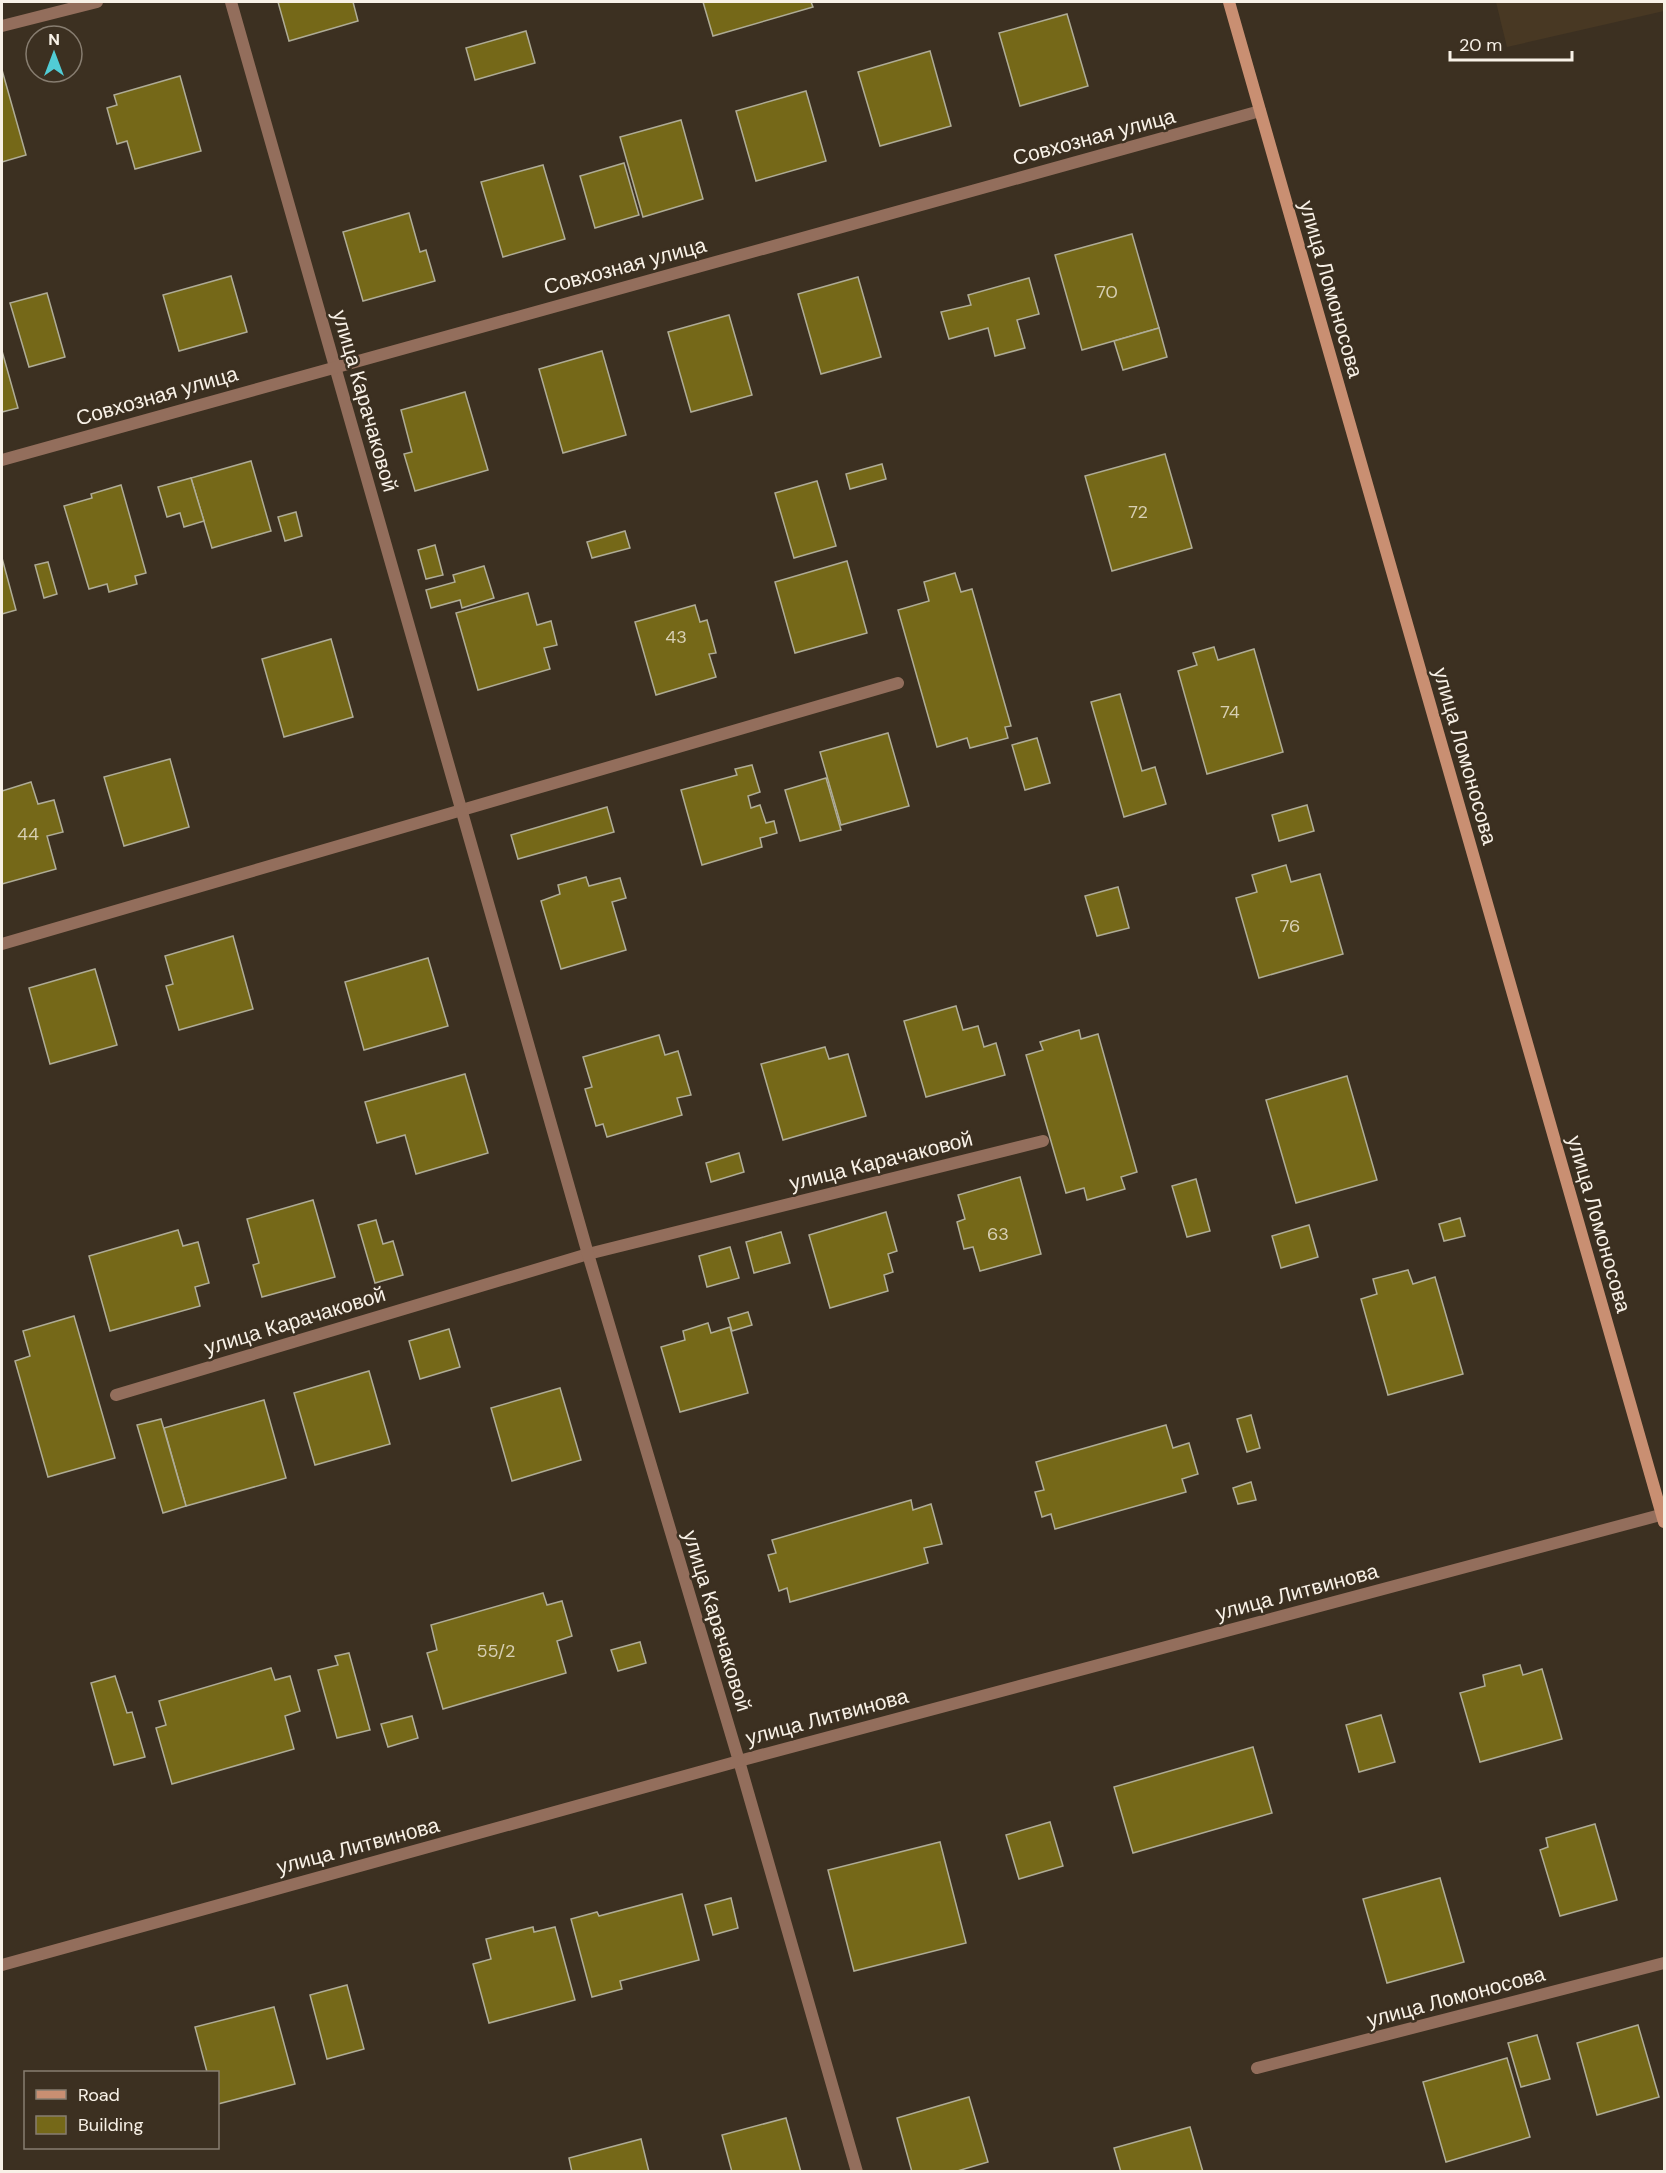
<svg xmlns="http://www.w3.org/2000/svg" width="1666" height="2173" font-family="'DM Sans',sans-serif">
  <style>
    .built { fill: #483823 }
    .building { fill: #756818; stroke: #afac96; stroke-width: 1.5 }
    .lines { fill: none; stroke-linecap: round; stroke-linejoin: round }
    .lane { stroke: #936e5c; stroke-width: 12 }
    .street { stroke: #936e5c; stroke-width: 12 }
    .secondary { stroke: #c98f72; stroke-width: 12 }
    .labels { text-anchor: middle; stroke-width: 5; stroke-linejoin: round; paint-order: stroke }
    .number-label { font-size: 18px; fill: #d7cfb3 }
    .street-label { font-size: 21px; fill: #f8f1e7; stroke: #3c3021 }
  </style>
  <rect width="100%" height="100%" fill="#3c3021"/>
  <polygon class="built" points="1496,2 1664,2 1664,11 1507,47"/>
  <g class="building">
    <polygon points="278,2 353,2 358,21 289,41"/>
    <polygon points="703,2 811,2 813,7 713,36"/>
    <polygon points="1067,14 1088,86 1020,106 999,33"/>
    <polygon points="526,31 535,63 475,80 466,48"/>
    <polygon points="930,51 951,126 880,146 858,72"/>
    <polygon points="2,70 26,155 2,162"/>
    <polygon points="180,76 201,151 135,169 127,141 117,144 107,108 117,105 114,95"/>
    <polygon points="806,91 826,161 756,181 736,111"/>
    <polygon points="681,120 703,199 643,217 620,137"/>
    <polygon points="624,163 639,215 595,228 580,176"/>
    <polygon points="543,165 565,239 503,257 481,182"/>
    <polygon points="409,213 420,252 426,250 435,281 363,301 343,232"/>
    <polygon points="1132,234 1159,328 1082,350 1055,255"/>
    <polygon points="231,276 247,332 179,351 163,295"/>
    <polygon points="858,277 881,357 821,374 798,294"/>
    <polygon points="1029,278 1039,314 1017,320 1025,348 995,356 988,328 949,339 941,312 971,305 968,295"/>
    <polygon points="47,293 65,357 29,367 10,303"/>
    <polygon points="729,315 752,395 691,412 668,332"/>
    <polygon points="1159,328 1167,357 1123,370 1114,341"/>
    <polygon points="2,351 18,408 2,412"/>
    <polygon points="602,351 626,435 563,453 539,369"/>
    <polygon points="465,392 488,470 415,491 404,454 412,452 401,410"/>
    <polygon points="1165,454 1192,548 1112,571 1085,476"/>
    <polygon points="251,461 271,531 212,548 191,478"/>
    <polygon points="882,464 886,479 850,489 846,474"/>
    <polygon points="191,478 204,521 184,527 180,513 167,517 158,487"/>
    <polygon points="817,481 836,546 794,558 775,493"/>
    <polygon points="121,485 146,573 135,576 137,584 109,592 107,584 89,589 64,506 92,498 91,494"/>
    <polygon points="296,512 302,536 285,541 278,517"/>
    <polygon points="625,531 630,548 592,558 587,542"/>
    <polygon points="435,545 443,575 426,579 418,550"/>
    <polygon points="2,558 16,610 2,614"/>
    <polygon points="847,561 867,633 795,653 775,582"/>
    <polygon points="48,562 57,594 44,598 35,565"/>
    <polygon points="484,566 494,598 462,608 460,600 431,608 426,590 455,582 453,575"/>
    <polygon points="955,573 961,592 972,589 1011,726 1005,727 1008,738 970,748 967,738 937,747 898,610 929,601 924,582"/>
    <polygon points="528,593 537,625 551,621 557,645 544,648 550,669 478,690 456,613"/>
    <polygon points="695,605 700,622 707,620 716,653 709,654 716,677 656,695 635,622"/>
    <polygon points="331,639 353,717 284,737 262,659"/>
    <polygon points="1214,647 1218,660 1254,649 1283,752 1207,774 1178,671 1197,665 1193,653"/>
    <polygon points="1120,694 1142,771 1155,767 1166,804 1124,817 1091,702"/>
    <polygon points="888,733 909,806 841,825 820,752"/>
    <polygon points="1037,738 1050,783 1025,790 1012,745"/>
    <polygon points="170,759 189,827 124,846 104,777"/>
    <polygon points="752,765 760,792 748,796 751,808 760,805 766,823 774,821 777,833 760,838 762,847 702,865 681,790 737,775 735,769"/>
    <polygon points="826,778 841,830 800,841 785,790"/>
    <polygon points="31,782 38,804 54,800 63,832 47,836 56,869 2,884 2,791"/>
    <polygon points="1307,805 1314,831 1279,841 1272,815"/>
    <polygon points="607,807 614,832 518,859 511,835"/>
    <polygon points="1286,865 1291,882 1320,874 1343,954 1259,978 1236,898 1257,892 1252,875"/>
    <polygon points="586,877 589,886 620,878 626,898 612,902 626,950 561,969 541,901 560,894 558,885"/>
    <polygon points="1118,887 1129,928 1097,936 1085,896"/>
    <polygon points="233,936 253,1009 179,1030 166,986 173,984 165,956"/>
    <polygon points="428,958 448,1026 364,1050 345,982"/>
    <polygon points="95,969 117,1045 50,1064 29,988"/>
    <polygon points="956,1006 963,1030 978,1026 984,1047 996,1043 1005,1075 926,1097 904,1021"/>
    <polygon points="1079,1030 1081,1039 1098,1034 1137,1172 1121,1177 1125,1189 1087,1200 1084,1188 1066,1193 1026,1055 1043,1050 1040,1042"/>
    <polygon points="659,1035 665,1055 678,1051 691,1095 677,1098 682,1115 607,1137 603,1124 596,1126 585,1089 592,1087 583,1057"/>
    <polygon points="825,1047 829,1059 848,1054 866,1116 783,1140 761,1064"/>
    <polygon points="465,1074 488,1153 416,1174 405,1135 377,1143 365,1102"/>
    <polygon points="1347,1076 1377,1180 1296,1203 1266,1100"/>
    <polygon points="739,1153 744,1172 711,1182 706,1163"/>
    <polygon points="1020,1177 1041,1254 980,1271 973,1247 964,1249 957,1222 965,1219 958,1195"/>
    <polygon points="1196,1179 1210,1231 1187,1237 1172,1186"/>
    <polygon points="313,1200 335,1277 262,1297 253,1265 259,1263 247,1219"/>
    <polygon points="886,1212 897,1251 888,1254 893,1272 884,1275 888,1291 830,1308 809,1235"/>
    <polygon points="1460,1218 1465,1236 1444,1241 1439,1224"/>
    <polygon points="376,1220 383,1244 393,1241 403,1275 375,1283 358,1225"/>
    <polygon points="1309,1225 1318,1257 1281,1268 1272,1236"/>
    <polygon points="178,1230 183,1246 198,1242 209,1283 195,1287 200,1306 110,1331 89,1256"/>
    <polygon points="781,1232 790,1263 754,1273 746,1242"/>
    <polygon points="730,1247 739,1278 707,1287 699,1256"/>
    <polygon points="1408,1270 1413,1284 1435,1277 1463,1374 1388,1395 1361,1299 1377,1294 1373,1279"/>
    <polygon points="748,1312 752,1325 732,1331 728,1318"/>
    <polygon points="74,1316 115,1458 48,1477 15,1361 30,1356 23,1331"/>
    <polygon points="708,1323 711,1333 730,1327 748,1393 680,1412 661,1347 685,1340 683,1331"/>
    <polygon points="449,1329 460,1367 420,1379 409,1341"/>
    <polygon points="369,1371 390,1444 315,1465 294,1393"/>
    <polygon points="560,1388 581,1460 512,1481 491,1408"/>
    <polygon points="264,1400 286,1478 186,1506 164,1428"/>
    <polygon points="1251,1415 1260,1448 1247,1452 1237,1419"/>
    <polygon points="161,1419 186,1506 163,1513 137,1425"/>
    <polygon points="1166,1425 1173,1448 1189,1443 1198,1474 1182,1479 1186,1492 1055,1529 1051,1514 1042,1517 1035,1492 1044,1490 1036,1462"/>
    <polygon points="1251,1482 1256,1500 1238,1504 1233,1488"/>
    <polygon points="911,1500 913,1510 931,1504 942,1544 924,1548 928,1563 790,1602 787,1588 779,1591 768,1555 776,1553 772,1540"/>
    <polygon points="543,1593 547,1605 562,1601 572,1636 557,1641 566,1673 443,1709 427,1653 437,1650 431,1625"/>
    <polygon points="640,1642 646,1663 618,1671 611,1650"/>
    <polygon points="349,1653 370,1730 337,1738 318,1670 338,1665 335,1656"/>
    <polygon points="1520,1665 1523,1675 1542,1669 1562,1739 1480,1762 1460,1693 1485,1686 1483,1675"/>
    <polygon points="271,1668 275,1680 290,1676 300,1711 285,1716 294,1749 172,1784 156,1728 166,1725 159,1701"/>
    <polygon points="115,1676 127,1713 132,1712 145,1757 114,1765 91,1683"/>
    <polygon points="1381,1715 1395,1762 1359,1772 1346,1725"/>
    <polygon points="412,1716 418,1738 388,1747 381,1724"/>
    <polygon points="1253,1747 1272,1813 1133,1853 1114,1787"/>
    <polygon points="1050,1822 1063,1866 1019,1879 1006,1835"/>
    <polygon points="1595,1824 1617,1900 1560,1916 1540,1850 1548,1847 1546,1838"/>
    <polygon points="940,1842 966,1943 854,1971 828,1870"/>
    <polygon points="1440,1878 1464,1962 1387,1983 1363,1899"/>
    <polygon points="682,1894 699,1960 620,1981 622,1989 592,1997 571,1919 597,1912 599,1916"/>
    <polygon points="731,1898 738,1928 713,1935 705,1905"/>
    <polygon points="533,1927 534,1932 555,1927 575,2000 489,2023 473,1964 491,1959 486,1939"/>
    <polygon points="347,1985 364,2049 327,2059 310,1995"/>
    <polygon points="274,2007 295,2084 218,2104 218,2072 207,2072 195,2027"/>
    <polygon points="1638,2025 1659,2097 1597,2115 1577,2043"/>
    <polygon points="1537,2035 1550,2079 1521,2087 1508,2043"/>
    <polygon points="1507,2058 1530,2137 1446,2162 1423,2082"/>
    <polygon points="969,2097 988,2162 954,2172 912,2172 897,2118"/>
    <polygon points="786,2118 801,2172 732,2172 722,2135"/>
    <polygon points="1190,2127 1203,2172 1121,2172 1114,2148"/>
    <polygon points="641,2139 649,2172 572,2172 569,2158"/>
  </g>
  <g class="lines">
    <g class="lane">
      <polyline points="2,26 97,2"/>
      <polyline points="2,944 898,683"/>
      <polyline points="116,1395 588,1254 1043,1141"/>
      <polyline points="1257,2068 1664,1963"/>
    </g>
    <g class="street">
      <polyline points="231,2 588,1254 739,1761 857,2172"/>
      <polyline points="2,460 1260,111"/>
      <polyline points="2,1965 739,1761 1664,1514"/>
    </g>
    <polyline class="secondary" points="1229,2 1664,1522"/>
  </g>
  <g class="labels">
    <g class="number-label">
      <text x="1107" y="298">70</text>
      <text x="1138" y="518">72</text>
      <text x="676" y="643">43</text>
      <text x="1230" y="718">74</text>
      <text x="28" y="840">44</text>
      <text x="1290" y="932">76</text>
      <text x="998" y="1240">63</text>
      <text x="496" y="1657">55/2</text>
    </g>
    <g class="street-label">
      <text transform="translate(1094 137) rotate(-15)" y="7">Совхозная улица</text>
      <text transform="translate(625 266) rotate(-15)" y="7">Совхозная улица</text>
      <text transform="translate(1331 289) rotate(74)" y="7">улица Ломоносова</text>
      <text transform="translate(157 396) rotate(-16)" y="7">Совхозная улица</text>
      <text transform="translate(365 401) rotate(74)" y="7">улица Карачаковой</text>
      <text transform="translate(1465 756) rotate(74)" y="7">улица Ломоносова</text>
      <text transform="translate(881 1161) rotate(-14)" y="7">улица Карачаковой</text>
      <text transform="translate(1599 1224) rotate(74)" y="7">улица Ломоносова</text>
      <text transform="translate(295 1321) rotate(-17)" y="7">улица Карачаковой</text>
      <text transform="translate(1297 1592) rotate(-15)" y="7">улица Литвинова</text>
      <text transform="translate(717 1621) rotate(73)" y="7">улица Карачаковой</text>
      <text transform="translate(827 1717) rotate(-15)" y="7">улица Литвинова</text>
      <text transform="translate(358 1846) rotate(-15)" y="7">улица Литвинова</text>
      <text transform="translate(1456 1997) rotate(-15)" y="7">улица Ломоносова</text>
    </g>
  </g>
  <rect width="1666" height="2173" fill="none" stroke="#f8f1e7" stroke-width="6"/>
  <rect x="24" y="2071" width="195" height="78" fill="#3c3021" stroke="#877d70" stroke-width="1.5"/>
  <rect x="36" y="2090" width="30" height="9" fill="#c98f72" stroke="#877d70" stroke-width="1.5"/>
  <text x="78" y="2101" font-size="18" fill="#f8f1e7">Road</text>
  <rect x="36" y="2116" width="30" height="18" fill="#756818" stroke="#877d70" stroke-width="1.5"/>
  <text x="78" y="2131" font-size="18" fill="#f8f1e7">Building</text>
  <g transform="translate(54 54)"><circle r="28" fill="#3c3021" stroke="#877d70" stroke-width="1.5"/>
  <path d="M0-4.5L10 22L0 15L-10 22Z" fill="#51ccd5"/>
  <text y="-9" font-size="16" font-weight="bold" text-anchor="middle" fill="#f8f1e7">N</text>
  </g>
  <path d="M1450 51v9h122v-9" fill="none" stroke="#f8f1e7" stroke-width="3"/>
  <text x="1459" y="51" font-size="18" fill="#f8f1e7" stroke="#3c3021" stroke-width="4.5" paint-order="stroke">20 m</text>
</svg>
